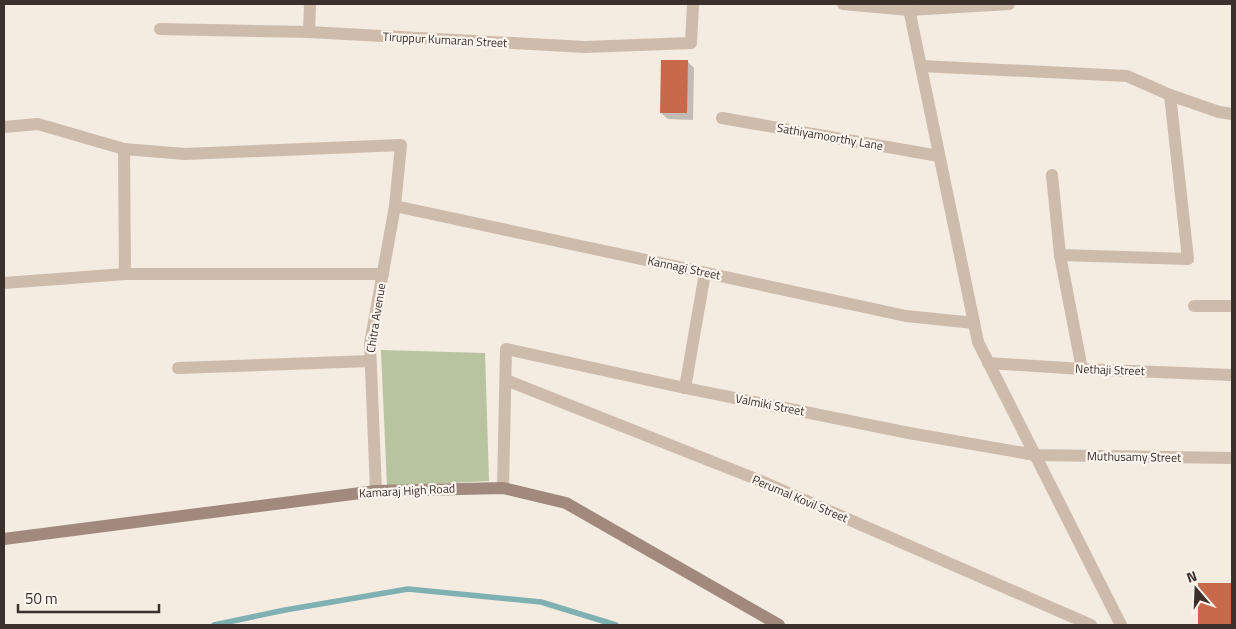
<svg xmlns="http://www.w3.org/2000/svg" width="1236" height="629" font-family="'Titillium Web',sans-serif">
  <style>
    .green { fill: #b8c4a0 }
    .shadow { fill: #0003 }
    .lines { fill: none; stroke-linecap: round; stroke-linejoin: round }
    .stream { stroke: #7fb0b2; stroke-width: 5.5 }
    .building { fill: #c8694b }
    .street { stroke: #cdbbac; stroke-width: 12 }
    .secondary { stroke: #a18a7d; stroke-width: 12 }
    .labels { text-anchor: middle; stroke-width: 4.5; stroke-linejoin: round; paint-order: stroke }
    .street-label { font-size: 12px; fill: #3b302b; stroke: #fbf5ee }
  </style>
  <rect width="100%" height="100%" fill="#f4ebe1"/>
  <polygon class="green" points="381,350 485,353 489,481 387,486"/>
  <g class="shadow">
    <polygon points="688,62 694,68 693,120 668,119 661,113"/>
    <polygon points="1230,584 1232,587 1232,625 1199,625 1199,585"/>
  </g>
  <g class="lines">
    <polyline class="stream" points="214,625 285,610 408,589 541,602 616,625"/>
  </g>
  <g class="building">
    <polygon points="661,60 688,60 687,113 660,113"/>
    <polygon points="1198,583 1231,583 1232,625 1198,625"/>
  </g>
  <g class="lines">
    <g class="street">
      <polyline points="843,4 909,10 1009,4"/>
      <polyline points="908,4 978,342 1121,625"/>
      <polyline points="160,29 309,32 585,47 691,43 693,4"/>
      <polyline points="309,32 310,4"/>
      <polyline points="921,66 1127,76 1170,95 1219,112 1232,114"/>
      <polyline points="722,118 939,156"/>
      <polyline points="4,127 38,124 124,149 185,154 401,145 395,206 370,344 376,491"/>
      <polyline points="124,149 125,274"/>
      <polyline points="1052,175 1060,255"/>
      <polyline points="395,206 906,316 974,323"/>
      <polyline points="4,283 125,274 383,274"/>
      <polyline points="1194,306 1232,306"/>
      <polyline points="988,363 1082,369 1232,375"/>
      <polyline points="178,368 370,361"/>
      <polyline points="1082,369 1060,255 1188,259 1170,95"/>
      <polyline points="506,380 756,479 1091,625"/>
      <polyline points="685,388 705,273"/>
      <polyline points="503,488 506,349 685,388 909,433 1035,455 1232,458"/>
    </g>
    <polyline class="secondary" points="4,539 376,491 503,488 566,503 779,625"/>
  </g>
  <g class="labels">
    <g class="street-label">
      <text transform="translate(445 40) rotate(3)" y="4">Tiruppur Kumaran Street</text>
      <text transform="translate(830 137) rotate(10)" y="4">Sathiyamoorthy Lane</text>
      <text transform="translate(684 268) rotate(12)" y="4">Kannagi Street</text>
      <text transform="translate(376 318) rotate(-81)" y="4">Chitra Avenue</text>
      <text transform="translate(1110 370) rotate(2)" y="4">Nethaji Street</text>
      <text transform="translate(770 405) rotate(11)" y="4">Valmiki Street</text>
      <text transform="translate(1134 457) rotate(1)" y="4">Muthusamy Street</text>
      <text transform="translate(407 491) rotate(-3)" y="4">Kamaraj High Road</text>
      <text transform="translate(800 499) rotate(23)" y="4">Perumal Kovil Street</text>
    </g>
  </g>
  <rect width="1236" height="629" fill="none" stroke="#3b302b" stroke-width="10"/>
  <g transform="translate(1196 589) rotate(341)" stroke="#fbf5ee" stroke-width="4" paint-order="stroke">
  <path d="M0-4L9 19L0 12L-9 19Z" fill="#3b302b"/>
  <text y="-8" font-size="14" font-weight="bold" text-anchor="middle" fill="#3b302b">N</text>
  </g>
  <path d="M18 604v8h141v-8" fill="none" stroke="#3b302b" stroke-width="2.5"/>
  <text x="25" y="604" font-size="15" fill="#3b302b" stroke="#fbf5ee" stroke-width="4" paint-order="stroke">50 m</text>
</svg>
